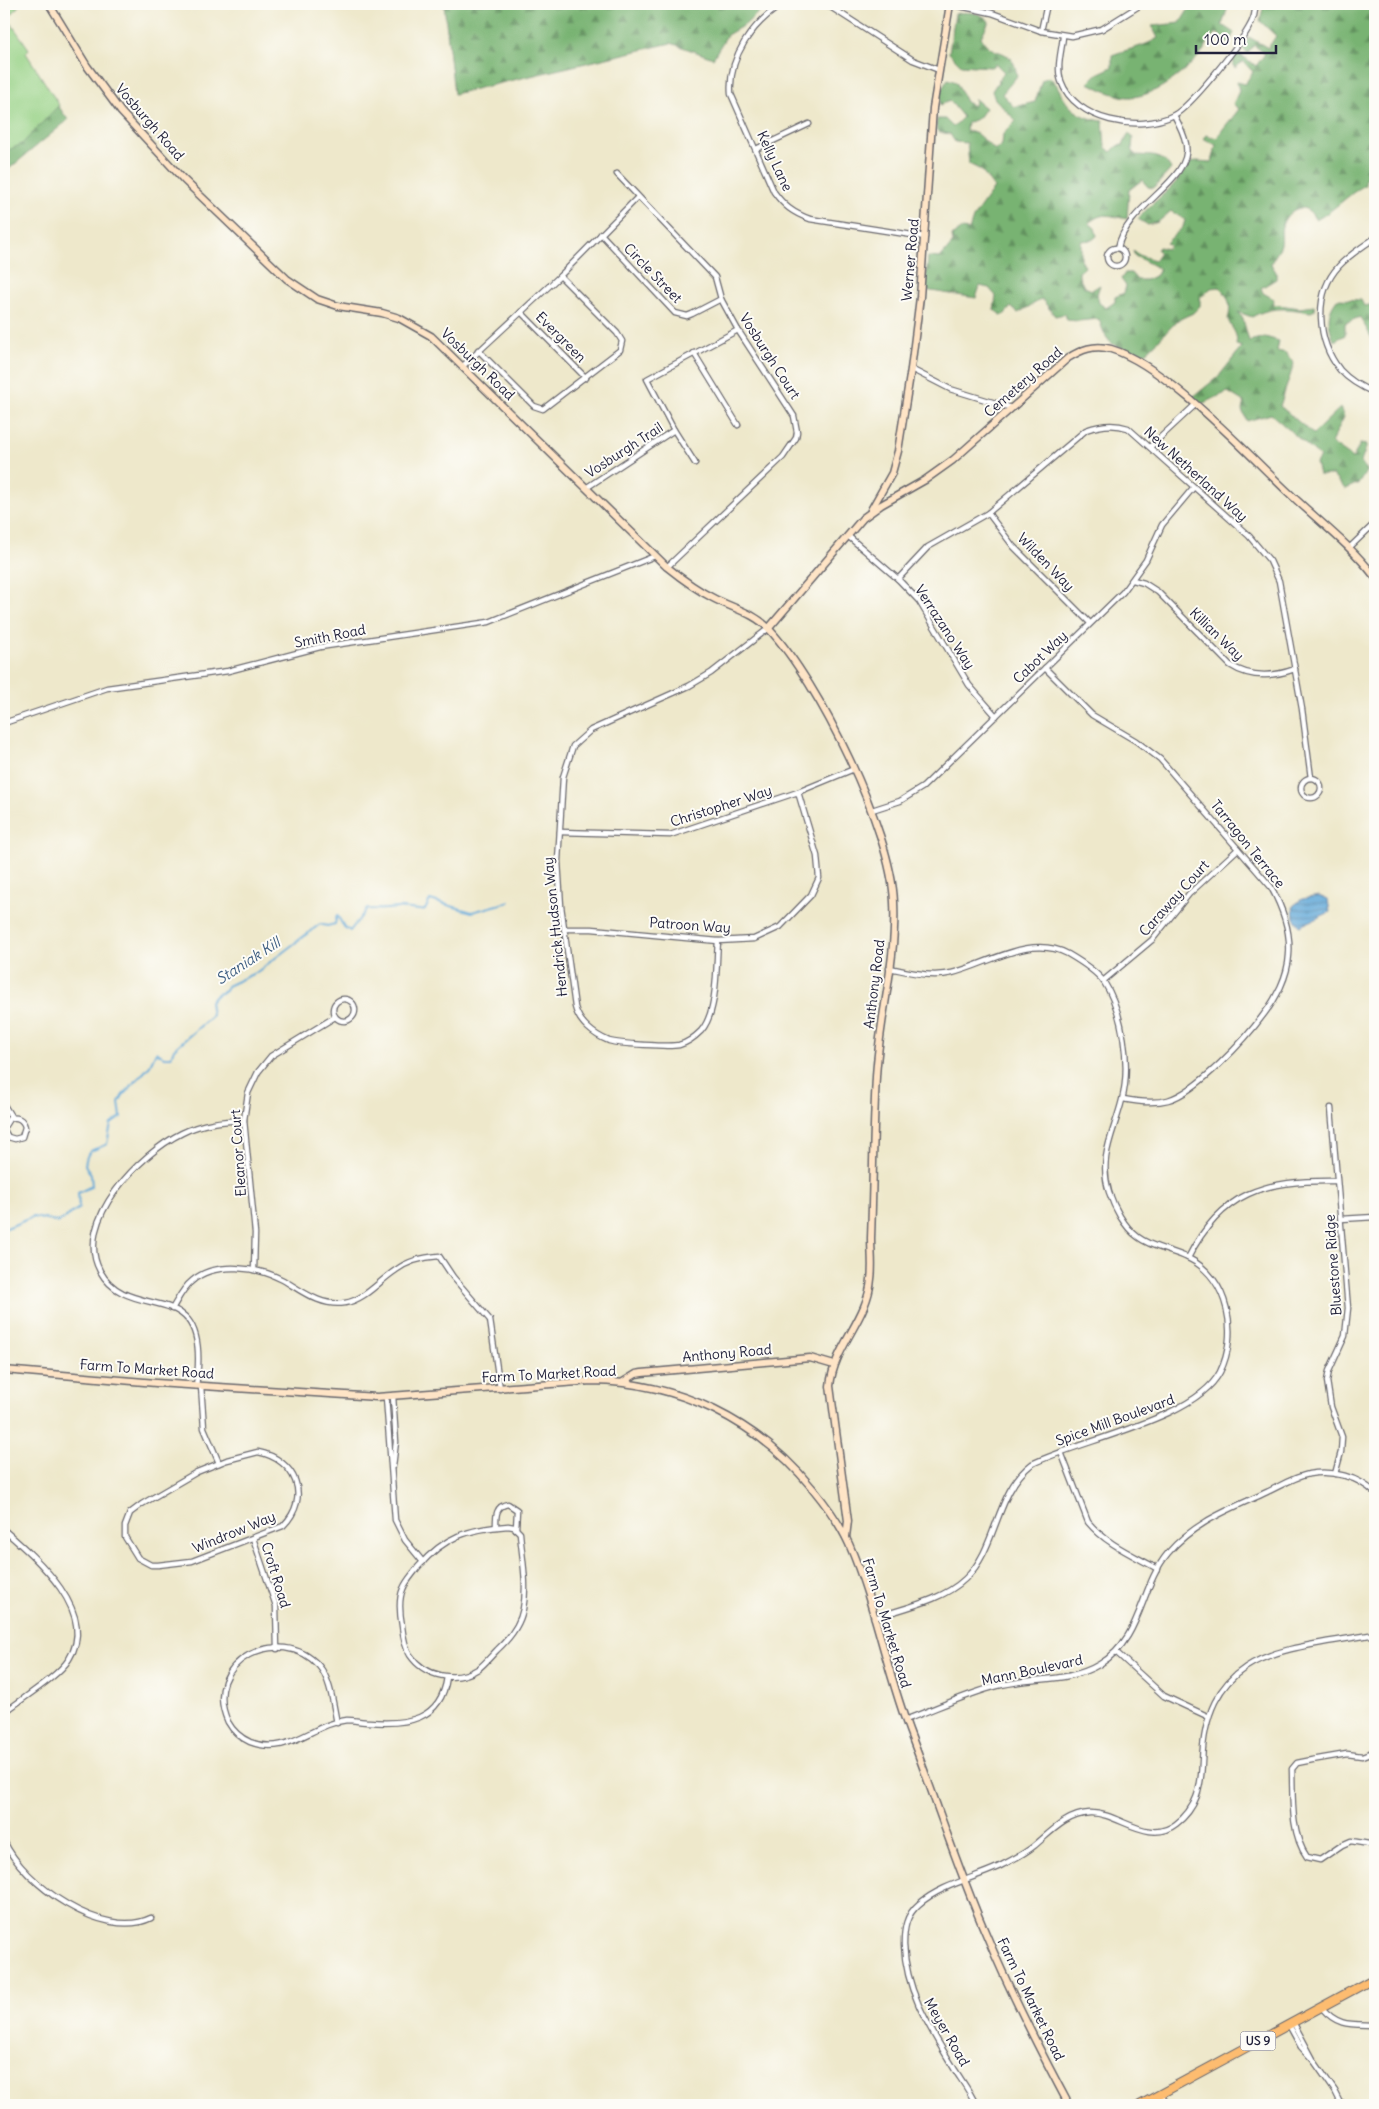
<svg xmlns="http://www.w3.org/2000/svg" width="1379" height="2109" font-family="Delius,sans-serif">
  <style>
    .forest { fill: url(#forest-firs); stroke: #4d6a56 }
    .park { fill: #96d185; stroke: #5c7a60 }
    .water { fill: url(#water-rules); stroke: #42658a }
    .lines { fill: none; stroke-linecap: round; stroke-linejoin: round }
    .stream { stroke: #61a8d8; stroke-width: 2 }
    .street-casing { stroke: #69676d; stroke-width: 7 }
    .secondary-casing { stroke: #69676d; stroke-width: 9 }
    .primary-casing { stroke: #69676d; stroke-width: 10 }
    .street { stroke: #fff; stroke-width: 4.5 }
    .secondary { stroke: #fee4c6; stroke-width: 6 }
    .primary { stroke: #fdbc70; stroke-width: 8 }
    .labels { text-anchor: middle; stroke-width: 4; stroke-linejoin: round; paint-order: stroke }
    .shield { fill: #fdfcf7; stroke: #646373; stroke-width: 1 }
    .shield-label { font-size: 12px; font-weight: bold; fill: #22223b }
    .street-label { font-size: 14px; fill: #22223b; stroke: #fdfcf7 }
    .water-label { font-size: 15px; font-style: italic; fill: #3e5e82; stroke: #fdfcf7 }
  </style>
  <defs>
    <pattern id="forest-firs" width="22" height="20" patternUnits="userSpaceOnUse" patternTransform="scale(1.25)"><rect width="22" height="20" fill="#78b372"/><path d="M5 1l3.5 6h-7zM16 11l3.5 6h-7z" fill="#62915f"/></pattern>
    <pattern id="water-rules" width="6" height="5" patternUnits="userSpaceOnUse" patternTransform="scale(1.25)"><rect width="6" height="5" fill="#61a8d8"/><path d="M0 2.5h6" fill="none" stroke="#5088b0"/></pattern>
  </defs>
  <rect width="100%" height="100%" fill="#fdfcf7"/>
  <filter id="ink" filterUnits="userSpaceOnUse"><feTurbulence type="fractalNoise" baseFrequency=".02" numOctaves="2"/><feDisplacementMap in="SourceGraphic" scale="10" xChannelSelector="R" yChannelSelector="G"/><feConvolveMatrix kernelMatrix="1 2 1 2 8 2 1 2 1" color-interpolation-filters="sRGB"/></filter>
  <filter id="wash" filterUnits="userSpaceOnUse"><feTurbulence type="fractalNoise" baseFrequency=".0096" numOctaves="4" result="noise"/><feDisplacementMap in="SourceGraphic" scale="20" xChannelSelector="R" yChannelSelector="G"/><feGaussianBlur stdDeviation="1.12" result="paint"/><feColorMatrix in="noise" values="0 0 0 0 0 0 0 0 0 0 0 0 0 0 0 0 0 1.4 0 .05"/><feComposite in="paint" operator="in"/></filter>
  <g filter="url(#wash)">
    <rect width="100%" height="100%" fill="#eee8cb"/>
    <g class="forest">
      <polygon points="444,4 767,4 746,24 727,35 713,58 671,43 454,94"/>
      <path d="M1192 4H1229L1222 25 1234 33 1228 44 1217 33C1209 38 1208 44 1203 51 1187 71 1158 95 1132 97 1118 98 1101 89 1088 83L1097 74 1112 67V55C1128 49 1144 47 1158 38L1152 26 1180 23Z"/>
      <path d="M1264 4H1375V169L1365 178V185C1347 195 1335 210 1316 220 1314 218 1312 213 1309 211 1298 202 1284 216 1282 226 1280 233 1283 241 1280 247 1278 253 1273 257 1271 264L1276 272V279L1261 288 1263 293 1274 299 1272 304 1300 308 1314 306 1315 310 1311 312C1289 309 1273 305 1252 317L1238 312 1243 319 1249 341 1265 337 1279 341 1277 351 1286 353 1294 364 1280 406 1313 434 1340 408 1344 417 1331 443 1353 458 1360 444 1367 445 1361 462 1367 470 1359 483 1345 489 1332 475H1319L1316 463 1320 457 1271 414 1247 421 1242 410 1244 402 1228 392 1201 404 1193 397 1219 376 1242 347 1236 345C1239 333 1231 329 1228 319 1232 307 1229 295 1219 287L1211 288 1200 298V306L1193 313 1178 320 1141 358C1132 346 1115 351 1107 338 1103 332 1101 325 1099 319L1078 321 1067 320 1065 314 1055 316 1042 299 1018 313 1011 307 1003 316 994 310 996 296 989 288 980 286 976 298 925 290 928 257 940 258 953 243 952 236 960 229 969 230 973 218 994 188 981 170 969 164 967 143 955 142 950 134 938 132 936 126 937 119H945L953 127 963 117 950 101 940 105V92L948 79 956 82 966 102 974 106 975 99 986 108 979 118 967 123 966 130 977 134 995 150 1002 145 1003 134 1016 121 995 99 992 91 1004 72 996 64 991 67 961 65 949 53 955 14C966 11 981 12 989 21L981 37C992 56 1002 48 1012 60 1015 64 1016 71 1017 76L1002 94 1014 107 1035 102 1042 80 1049 77C1057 83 1058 88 1063 97 1071 112 1087 119 1103 121L1105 147 1111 152 1117 146 1123 145 1129 133 1133 138 1132 149 1135 155C1150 156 1164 154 1171 169L1154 188 1148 187 1142 180 1129 190 1127 219C1111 216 1102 211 1089 223L1095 228 1097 236 1092 240 1081 241V260L1085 267 1079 272V277L1084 287 1092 290 1100 285 1097 294 1099 303 1106 308 1115 302V297L1124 293 1126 286 1121 279 1125 273H1131L1137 280H1146L1157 275 1160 269 1135 256 1133 251 1141 256 1155 260 1160 253 1157 250 1159 247 1167 249 1170 246 1166 243 1183 227 1185 220 1171 211 1158 222 1148 225 1138 219C1154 199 1177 188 1188 164L1196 161 1212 162 1216 145 1203 138 1206 135 1217 138C1223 127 1232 119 1239 109L1233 104 1239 91 1237 82 1245 84 1253 72 1243 61 1235 68 1233 65 1234 56 1237 52 1256 66 1265 54 1254 45 1248 53 1242 48 1249 37 1268 48 1276 36 1260 21Z"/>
      <polygon points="4,26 68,120 4,173"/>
      <path d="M1337 299 1361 300 1364 306 1375 304 1374 342 1360 317 1345 323V335L1334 341C1328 324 1326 313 1337 299Z"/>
    </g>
    <polygon class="park" points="4,4 20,4 8,19 29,49 26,53 59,105 22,144 4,152"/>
    <polygon class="water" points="1319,896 1328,900 1330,912 1300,926 1294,918 1293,906 1302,899"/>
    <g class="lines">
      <path class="stream" d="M4 1229 33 1217 59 1222 79 1208 78 1193 92 1186 91 1175 85 1165C88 1146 93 1152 107 1144L111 1124 121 1117 119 1102 123 1095 149 1067 156 1052 164 1057H171L174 1049 212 1016 210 1002 216 995 225 991 227 986 257 972 320 924 327 926 335 924 337 915 344 927 350 931 367 909C379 910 389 909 400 908 409 908 415 911 425 910L430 900 472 912 509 902"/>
    </g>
  </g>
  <g filter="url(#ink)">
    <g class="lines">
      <g class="street-casing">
        <g id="street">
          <path d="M783 4C752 23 728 57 731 94L774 192C784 206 793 213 810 219L925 237"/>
          <polyline points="826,4 913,60 939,70"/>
          <polyline points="950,4 992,13 1041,31 1072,36 1102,29 1142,4"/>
          <polyline points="1041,31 1047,4"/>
          <path d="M1063 36C1062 50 1056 67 1061 81 1075 121 1139 133 1174 115 1191 106 1237 48 1248 29 1253 21 1256 13 1255 4"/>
          <polyline points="756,149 809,124"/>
          <polyline points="617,174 715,277 721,299 738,330 794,416 797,432 796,438 783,457 667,567"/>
          <polyline points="601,234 675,313 687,316 692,314 721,299"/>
          <path d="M1375 238C1363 246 1349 255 1339 266 1313 294 1317 341 1340 370 1349 380 1363 388 1375 393"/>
          <circle cx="1116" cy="257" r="9"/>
          <path d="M1118 248C1126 205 1193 181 1186 144 1184 134 1179 124 1174 115"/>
          <polyline points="521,312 586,378"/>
          <polyline points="478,350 534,406 543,409 620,350 622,341 617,333 560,276"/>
          <polyline points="694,353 738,425"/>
          <polyline points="463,366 560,276 638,197"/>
          <polyline points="911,369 950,389 1012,408"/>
          <polyline points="1150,447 1195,405"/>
          <polyline points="695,463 674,430 647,379 738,330"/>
          <polyline points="586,488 674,430"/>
          <polyline points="988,513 1013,546 1090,623"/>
          <polyline points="848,536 898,579 919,601 969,685 996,716"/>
          <polyline points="1349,548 1375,523"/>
          <path d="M898 579 928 547 988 513 1086 430C1100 425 1113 423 1128 428L1249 536 1270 561 1279 581 1302 709 1311 778"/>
          <path d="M1133 580 1144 583 1158 592 1230 665C1250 678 1273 677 1295 669"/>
          <path d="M1045 668 1092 715 1136 741 1160 759 1271 887C1282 907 1291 932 1289 955 1288 976 1276 999 1264 1014 1246 1039 1197 1092 1168 1100 1153 1104 1138 1102 1123 1099"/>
          <polyline points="4,723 107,688 228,671 320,647 489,622 655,556"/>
          <circle cx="1311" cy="788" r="10"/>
          <polyline points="872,810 900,801 923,787 1123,592 1146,560 1162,525 1193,488"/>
          <polyline points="560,832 670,835 798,792 854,769"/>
          <polyline points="564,929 592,929 718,941 754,939 780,927 811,895 819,878 817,856 798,792"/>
          <path d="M718 941C716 966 718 1012 701 1031 695 1037 687 1043 679 1045 669 1047 619 1044 609 1041 594 1035 579 1023 575 1007L561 906 558 861 563 777 573 746 591 730 689 686 711 673 769 628"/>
          <polyline points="1103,981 1152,940 1189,894 1238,849"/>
          <circle cx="344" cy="1010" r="11"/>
          <polyline points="4,1105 12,1118"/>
          <polyline points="1331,1108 1348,1308 1345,1336 1329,1371 1327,1381 1331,1407 1342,1437 1341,1452 1335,1474"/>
          <path d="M4 1127 9 1119C17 1116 23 1119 25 1127L22 1137 15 1139 8 1137 4 1130"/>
          <polyline points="1341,1219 1375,1217"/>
          <path d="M1188 1258C1222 1191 1265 1180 1336 1181"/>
          <polyline points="254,1270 255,1233 244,1120 248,1093 258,1072 271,1056 335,1017"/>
          <path d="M172 1309C178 1299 183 1288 192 1281 215 1261 258 1267 283 1280 302 1291 321 1307 345 1303 365 1300 380 1280 396 1270 408 1261 425 1257 439 1256L453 1277 490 1320 500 1389"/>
          <path d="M196 1386C213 1270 131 1327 100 1271 73 1221 141 1153 182 1133 202 1123 222 1121 244 1120"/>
          <polyline points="201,1386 204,1428 219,1463"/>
          <polyline points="393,1396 396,1442 393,1466"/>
          <polyline points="386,1397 395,1520 405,1540 423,1562"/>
          <path d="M258 1452C295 1459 312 1497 283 1526L192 1561 158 1565H151L138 1558 125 1537V1526L130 1513 142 1504 197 1472 227 1460Z"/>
          <path d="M1061 1452 1088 1522C1106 1544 1133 1555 1158 1569"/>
          <path d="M508 1526 514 1527 520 1533C522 1557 528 1585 523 1609 520 1625 509 1639 497 1650 491 1656 485 1664 478 1669 456 1683 425 1677 410 1655 405 1647 403 1636 402 1626 400 1615 398 1600 403 1589 406 1581 413 1574 418 1567 445 1536 468 1529 508 1526Z"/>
          <path d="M496 1527C496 1517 495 1506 508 1504L517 1510 516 1529"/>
          <path d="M4 1530C36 1558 99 1612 69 1659 58 1677 21 1699 4 1713"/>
          <polyline points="253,1538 276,1606 277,1649"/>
          <path d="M874 1618C903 1608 942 1601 965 1579 998 1548 995 1492 1032 1464 1080 1440 1196 1419 1220 1372 1239 1334 1229 1278 1188 1258 1172 1250 1152 1248 1138 1237 1124 1227 1114 1207 1109 1192 1098 1157 1114 1133 1122 1100 1131 1065 1123 1012 1104 982 1096 971 1080 961 1068 954 1030 934 989 964 952 973 931 978 910 972 889 968"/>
          <polyline points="1117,1653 1164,1696 1207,1716"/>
          <path d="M905 1720C935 1709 966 1694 997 1686 1031 1677 1069 1683 1100 1664 1143 1638 1139 1588 1168 1553 1194 1522 1231 1509 1267 1492 1280 1486 1294 1477 1309 1474 1332 1470 1358 1476 1375 1493"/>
          <path d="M337 1723C333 1705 331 1680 319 1666 281 1623 200 1661 228 1722 233 1731 241 1738 250 1742 288 1757 311 1724 347 1720 354 1720 362 1722 369 1722 406 1725 441 1721 447 1677"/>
          <path d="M1375 1751 1362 1756 1347 1754 1312 1760 1297 1763 1292 1769C1293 1796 1290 1833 1307 1857L1320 1860 1342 1845 1351 1841 1375 1845"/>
          <path d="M4 1841C23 1884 104 1941 151 1918"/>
          <path d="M1322 2008C1338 2027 1352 2024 1375 2025"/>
          <polyline points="1293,2022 1314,2061 1335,2091 1342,2105"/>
          <polyline points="1289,2025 1301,2047 1313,2060"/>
          <polyline points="1161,2093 1167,2105"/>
          <path d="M976 2105C971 2093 962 2081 955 2070 931 2030 906 1993 904 1945 904 1928 906 1915 919 1904 941 1885 972 1879 998 1867 1010 1861 1023 1855 1034 1846 1050 1833 1066 1814 1090 1813 1118 1812 1148 1846 1176 1824 1197 1808 1201 1788 1202 1762 1206 1648 1285 1650 1375 1634"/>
        </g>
      </g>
      <g class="secondary-casing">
        <g id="secondary">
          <path d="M49 4 87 66 121 112 184 180 287 279 317 299 338 306 382 313 399 318 431 336 667 567C682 579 697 590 713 598 732 608 755 613 769 629 819 683 891 829 894 902 897 961 879 1019 876 1077 873 1130 873 1184 871 1238 871 1252 873 1266 871 1279 868 1319 834 1346 830 1386L848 1521 846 1537"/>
          <polyline points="871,510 892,473 898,451 911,369 920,297 933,108 950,4"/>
          <path d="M769 628 863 518 881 505 925 480 953 460 1068 358C1081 350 1094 344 1111 349 1165 365 1245 451 1288 492 1317 520 1350 544 1375 577"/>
          <path d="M4 1370 156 1383 377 1397 591 1381C679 1382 758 1421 813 1489 827 1506 840 1524 849 1544 876 1606 887 1675 912 1738 937 1803 958 1870 986 1934 1010 1992 1039 2049 1069 2105"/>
          <polyline points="623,1382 636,1374 642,1373 810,1358 834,1365"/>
        </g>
      </g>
      <g class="primary-casing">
        <polyline id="primary" points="1140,2105 1375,1978"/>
      </g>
      <use href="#street" class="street"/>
      <use href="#secondary" class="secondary"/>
      <use href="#primary" class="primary"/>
    </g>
  </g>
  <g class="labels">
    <rect class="shield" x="1240.5" y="2031.5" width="35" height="19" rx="4"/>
    <g class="shield-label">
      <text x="1258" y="2045">US 9</text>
    </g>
    <g class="street-label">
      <text transform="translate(150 122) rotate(49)" y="5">Vosburgh Road</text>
      <text transform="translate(775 161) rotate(65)" y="5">Kelly Lane</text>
      <text transform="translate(910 260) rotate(-85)" y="5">Werner Road</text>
      <text transform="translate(653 273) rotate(46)" y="5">Circle Street</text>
      <text transform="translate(561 337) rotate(45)" y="5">Evergreen</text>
      <text transform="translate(770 356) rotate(57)" y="5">Vosburgh Court</text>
      <text transform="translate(478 364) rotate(44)" y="5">Vosburgh Road</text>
      <text transform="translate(1023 382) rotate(-41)" y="5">Cemetery Road</text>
      <text transform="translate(624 450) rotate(-33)" y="5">Vosburgh Trail</text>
      <text transform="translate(1196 474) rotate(42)" y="5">New Netherland Way</text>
      <text transform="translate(1046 562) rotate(46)" y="5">Wilden Way</text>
      <text transform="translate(945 627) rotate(57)" y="5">Verrazano Way</text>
      <text transform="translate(1217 634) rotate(44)" y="5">Killian Way</text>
      <text transform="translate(330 636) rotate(-11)" y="5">Smith Road</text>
      <text transform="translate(1040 657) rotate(-44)" y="5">Cabot Way</text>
      <text transform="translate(721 806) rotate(-18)" y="5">Christopher Way</text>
      <text transform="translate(1248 844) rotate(51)" y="5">Tarragon Terrace</text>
      <text transform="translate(1174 898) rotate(-48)" y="5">Caraway Court</text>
      <text transform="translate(690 925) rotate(4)" y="5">Patroon Way</text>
      <text transform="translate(555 927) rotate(-96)" y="5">Hendrick Hudson Way</text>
      <text transform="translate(874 984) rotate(-83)" y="5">Anthony Road</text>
      <text transform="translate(238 1153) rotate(-94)" y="5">Eleanor Court</text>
      <text transform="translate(1333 1265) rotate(-94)" y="5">Bluestone Ridge</text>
      <text transform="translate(727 1353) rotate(-5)" y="5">Anthony Road</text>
      <text transform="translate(147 1369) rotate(4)" y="5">Farm To Market Road</text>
      <text transform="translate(549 1374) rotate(-3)" y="5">Farm To Market Road</text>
      <text transform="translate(1115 1420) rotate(-20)" y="5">Spice Mill Boulevard</text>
      <text transform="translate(234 1532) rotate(-22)" y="5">Windrow Way</text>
      <text transform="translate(276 1575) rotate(73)" y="5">Croft Road</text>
      <text transform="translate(887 1623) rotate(73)" y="5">Farm To Market Road</text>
      <text transform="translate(1032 1670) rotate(-12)" y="5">Mann Boulevard</text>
      <text transform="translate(1031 1999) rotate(64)" y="5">Farm To Market Road</text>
      <text transform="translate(947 2032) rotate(60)" y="5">Meyer Road</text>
    </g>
    <g class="water-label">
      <text transform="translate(248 961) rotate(-33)" y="5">Staniak Kill</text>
    </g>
  </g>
  <rect width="1379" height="2109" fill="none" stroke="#fdfcf7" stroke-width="20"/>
  <path d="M1196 45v8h80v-8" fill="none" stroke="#22223b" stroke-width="2.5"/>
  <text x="1204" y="45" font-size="15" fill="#22223b" stroke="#fdfcf7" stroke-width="4" paint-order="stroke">100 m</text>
</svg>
